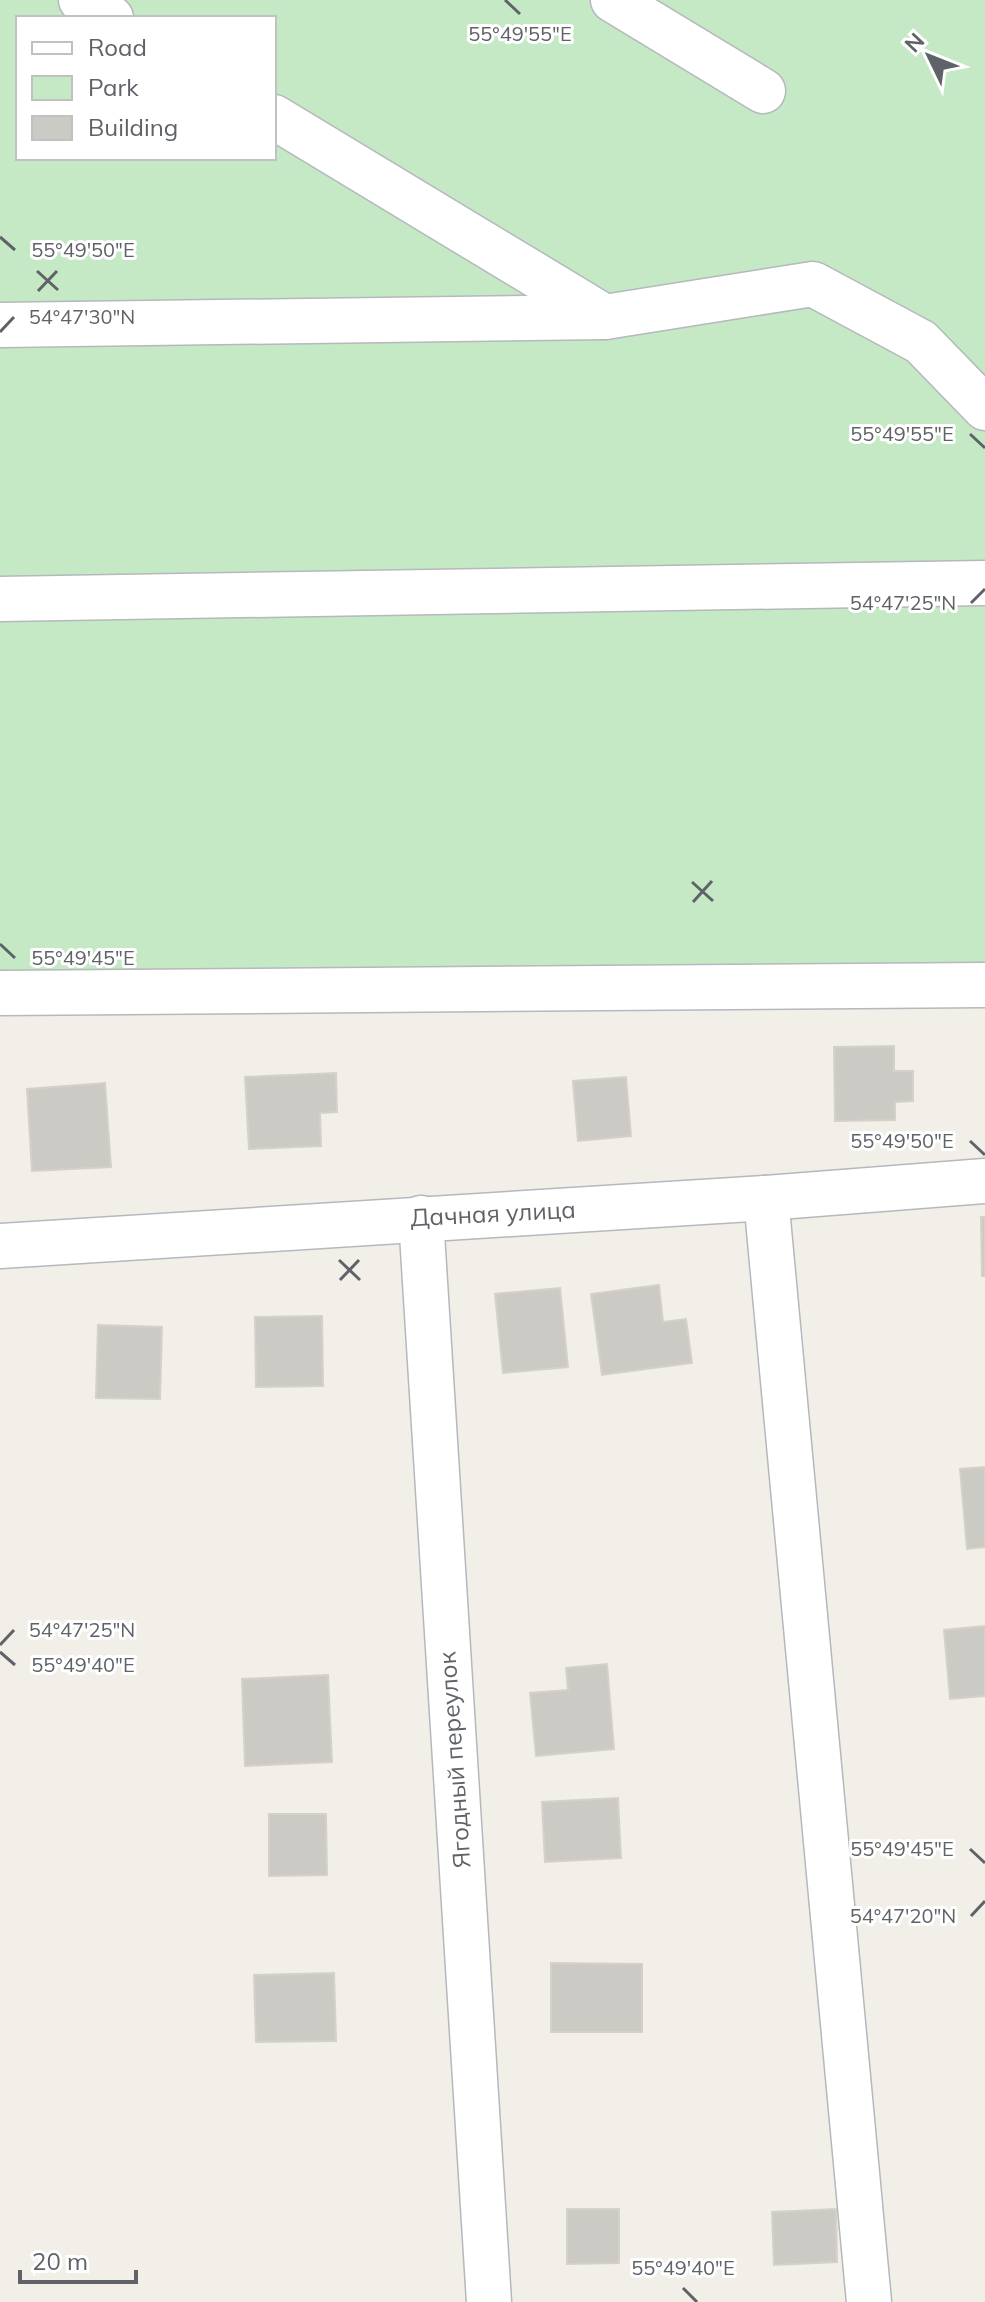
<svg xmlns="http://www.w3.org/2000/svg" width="985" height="2302" font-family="Mulish,sans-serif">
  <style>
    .green { fill: #c5e8c5; fill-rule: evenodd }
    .building { fill: #cccac5; stroke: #d6d1c6; stroke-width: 2 }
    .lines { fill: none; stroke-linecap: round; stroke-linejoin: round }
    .minor-casing { stroke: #b5b8bc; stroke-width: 47 }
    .minor { stroke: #fff; stroke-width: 44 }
    .ticks { fill: none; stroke: #5f6368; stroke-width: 3 }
    .labels { text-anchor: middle; stroke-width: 6; stroke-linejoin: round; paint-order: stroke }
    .street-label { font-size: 24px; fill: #5f6368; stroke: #fff }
    .ticks-label { font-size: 20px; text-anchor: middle; fill: #5f6368; stroke: #fff; stroke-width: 6; stroke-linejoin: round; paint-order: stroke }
  </style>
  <rect width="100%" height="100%" fill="#f1efe8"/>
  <path class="green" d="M0 0H985V992L0 1016ZM18 18H274V158H18Z"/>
  <g class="building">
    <polygon points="894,1046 894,1071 913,1071 913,1101 895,1102 895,1120 835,1121 834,1047"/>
    <polygon points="336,1073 337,1112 320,1113 321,1146 249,1149 245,1077"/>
    <polygon points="626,1077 631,1136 578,1141 573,1081"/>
    <polygon points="105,1083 111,1167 32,1171 27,1089"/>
    <polygon points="981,1217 985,1217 985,1276 982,1276"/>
    <polygon points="659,1285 663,1322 686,1319 692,1363 602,1375 591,1294"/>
    <polygon points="560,1288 568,1367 503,1373 495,1294"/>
    <polygon points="322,1316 323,1386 256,1387 255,1317"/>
    <polygon points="98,1325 162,1327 160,1399 96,1398"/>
    <polygon points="985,1467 985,1547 967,1549 960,1469"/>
    <polygon points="985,1626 985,1696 950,1699 944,1630"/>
    <polygon points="607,1664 614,1749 536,1756 530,1693 568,1690 566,1668"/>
    <polygon points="328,1675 332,1762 245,1766 242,1679"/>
    <polygon points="618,1798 621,1858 545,1862 542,1802"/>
    <polygon points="269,1814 326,1814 327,1875 269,1876"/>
    <polygon points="551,1963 642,1964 642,2032 551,2032"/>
    <polygon points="334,1973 336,2041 256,2042 254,1975"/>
    <polygon points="567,2209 619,2209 619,2263 567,2264"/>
    <polygon points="836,2209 837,2262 774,2265 772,2212"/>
  </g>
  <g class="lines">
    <g class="minor-casing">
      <g id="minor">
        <polyline points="81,0 111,18"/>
        <polyline points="613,0 763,91"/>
        <polyline points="274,117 605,317"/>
        <polyline points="0,325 605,317 813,284 921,342 985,408"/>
        <polyline points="0,599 985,583"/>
        <polyline points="0,993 985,985"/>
        <polyline points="766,1198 869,2302"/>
        <polyline points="421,1218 489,2302"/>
        <polyline points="0,1246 766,1198 985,1181"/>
      </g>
    </g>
    <use href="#minor" class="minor"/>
  </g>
  <path class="ticks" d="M505 0 520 14M0 237 15 250M37 271 58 290M38 291 57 271M0 332 14 317M970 434 985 448M971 603 985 589M692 882 713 901M693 902 712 881M0 944 15 958M970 1141 985 1155M339 1260 360 1280M340 1280 359 1260M0 1645 14 1630M0 1652 15 1665M970 1849 985 1863M971 1916 985 1901M683 2288 697 2302"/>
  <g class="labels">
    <g class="street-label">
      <text transform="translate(493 1214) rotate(-3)" y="8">Дачная улица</text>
      <text transform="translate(455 1760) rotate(-94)" y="8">Ягодный переулок</text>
    </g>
  </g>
  <g class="ticks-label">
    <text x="520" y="41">55°49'55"E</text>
    <text x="83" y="257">55°49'50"E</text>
    <text x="82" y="324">54°47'30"N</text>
    <text x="902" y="441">55°49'55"E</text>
    <text x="903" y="610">54°47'25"N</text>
    <text x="83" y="965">55°49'45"E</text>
    <text x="902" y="1148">55°49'50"E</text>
    <text x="82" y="1637">54°47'25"N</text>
    <text x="83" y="1672">55°49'40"E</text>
    <text x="902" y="1856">55°49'45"E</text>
    <text x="903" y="1923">54°47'20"N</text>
    <text x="683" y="2275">55°49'40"E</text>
  </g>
  <rect x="16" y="16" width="260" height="144" fill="#ffffff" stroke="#bfc1c3" stroke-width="2"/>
  <rect x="32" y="42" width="40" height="12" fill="#ffffff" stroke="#bfc1c3" stroke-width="2"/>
  <text x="88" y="56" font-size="24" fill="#5f6368">Road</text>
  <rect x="32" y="76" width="40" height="24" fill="#c5e8c5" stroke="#bfc1c3" stroke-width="2"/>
  <text x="88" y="96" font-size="24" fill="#5f6368">Park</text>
  <rect x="32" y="116" width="40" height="24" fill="#cccac5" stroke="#bfc1c3" stroke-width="2"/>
  <text x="88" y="136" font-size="24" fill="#5f6368">Building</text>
  <g transform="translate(929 56) rotate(313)" stroke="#ffffff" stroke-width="6" paint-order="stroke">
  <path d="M0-6L14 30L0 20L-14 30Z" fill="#5f6368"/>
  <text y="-12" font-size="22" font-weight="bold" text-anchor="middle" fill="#5f6368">N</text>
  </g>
  <path d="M20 2270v12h116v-12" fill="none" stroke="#5f6368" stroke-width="4"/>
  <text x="32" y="2270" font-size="24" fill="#5f6368" stroke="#ffffff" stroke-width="6" paint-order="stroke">20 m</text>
</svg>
